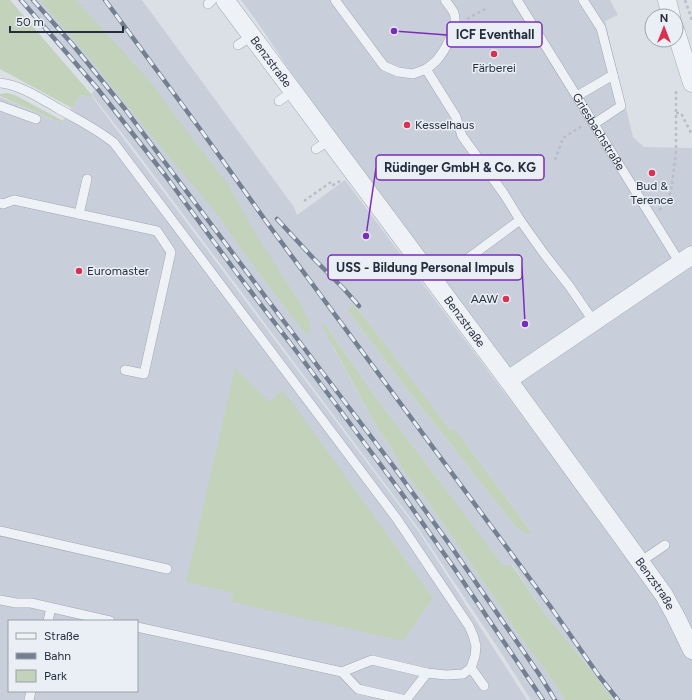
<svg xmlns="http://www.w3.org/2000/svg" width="692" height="700" font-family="Figtree,sans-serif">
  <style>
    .built { fill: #c9cfda; fill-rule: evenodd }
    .green { fill: #c2d2bb }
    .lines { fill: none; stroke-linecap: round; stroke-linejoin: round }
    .service-casing { stroke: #a0a7b1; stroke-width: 10 }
    .minor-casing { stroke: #a0a7b1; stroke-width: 19 }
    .path { stroke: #b9bec6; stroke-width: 2.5; stroke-dasharray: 3 3; stroke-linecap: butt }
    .service { stroke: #eef1f5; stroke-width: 9 }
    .minor { stroke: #eef1f5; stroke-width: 18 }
    .rail-casing { stroke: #738092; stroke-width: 4.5 }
    .rail { stroke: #eaeff5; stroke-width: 3; stroke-dasharray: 9; stroke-linecap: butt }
    .poi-dot { fill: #dc3050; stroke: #eaeff5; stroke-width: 1.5 }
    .labels { text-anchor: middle; stroke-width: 3; stroke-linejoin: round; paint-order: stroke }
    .street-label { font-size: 12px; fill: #242e3f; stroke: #eaeff5 }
    .poi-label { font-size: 12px; fill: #242e3f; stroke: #eaeff5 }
    .leader { fill: none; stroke: #7b2cbf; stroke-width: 1.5 }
    .callout-dot { fill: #7b2cbf; stroke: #eaeff5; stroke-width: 1.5 }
    .callout { fill: #eaeff5; stroke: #7b2cbf; stroke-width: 1.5 }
    .callout-label { font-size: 13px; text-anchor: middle; font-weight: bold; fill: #242e3f }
  </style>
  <rect width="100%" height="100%" fill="#dbe0e7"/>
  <g class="built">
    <path d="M17 0H142L294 207 297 215 345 180 584 499 600 489 501 360 292 74 260 26 241 0H610L618 15 605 21 633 137 644 147 692 148V700H613L590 669 546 615 512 564 504 568 377 399 325 324 334 349 374 422 391 448 405 473 428 502 492 594 516 631 551 678 565 700H531L500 651 418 528 132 146 91 94 95 90 51 38ZM354 305 368 322 451 432 455 429 532 533 517 528 407 389 352 316 348 308Z"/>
    <path d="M81 95 93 98 417 529 527 700H0V97L61 123ZM9 621H137V691H9Z"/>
  </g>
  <g class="green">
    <polygon points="0,0 10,0 91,94 93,98 81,95 72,108 0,69"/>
    <polygon points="40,0 76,0 149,80 187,132 228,184 258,238 302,306 308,320 310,329 309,333 306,334 302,329 259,273 214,210 151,135 91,60"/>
    <polygon points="7,93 15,95 63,121 61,123 0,96 0,94"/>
    <polygon points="354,305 368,322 451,431 455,429 532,533 530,534 517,528 407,389 352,316 347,308"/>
    <polygon points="325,324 377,399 504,567 511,564 546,615 590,669 613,700 565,700 551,678 516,631 492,594 428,502 405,473 391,448 374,422 322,326"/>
    <polygon points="235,368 269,402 283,390 433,598 403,641 232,602 233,593 186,582"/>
  </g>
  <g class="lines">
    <g class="service-casing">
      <g id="service">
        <polyline points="335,0 384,66 398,72 413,74 426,69"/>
        <path d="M445 0C448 4 452 9 454 13 459 26 445 51 436 61 433 64 429 67 426 69L456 117 462 136 504 194 520 220 545 255 570 287 594 322"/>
        <path id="s1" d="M517 0 680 263"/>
        <polyline points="583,0 601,28 621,106 594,124"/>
        <polyline points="208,4 212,0"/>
        <polyline points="238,45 252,36"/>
        <path d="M0 83C21 85 41 99 59 109 78 120 97 129 114 143L397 519 469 626 473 635 476 646 475 656 471 668 463 674 446 675 427 673 372 660 342 672"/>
        <polyline points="577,96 613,75"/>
        <polyline points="279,101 293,91"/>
        <polyline points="0,106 36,119"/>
        <polyline points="316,149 329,140"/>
        <polyline points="0,203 3,204 14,200 157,231 171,252 144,374 125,370"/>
        <polyline points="79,214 87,179"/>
        <polyline points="436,282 520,220"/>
        <polyline points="0,531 167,569"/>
        <polyline points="640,562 665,545"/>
        <polyline points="0,600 16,603 31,603 110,621"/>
        <polyline points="48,621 51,608"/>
        <polyline points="137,627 342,672 358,689 406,700 427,673"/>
        <polyline points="471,668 484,686"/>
        <polyline points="29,700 31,691"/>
      </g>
    </g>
    <g class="minor-casing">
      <g id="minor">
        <path id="s2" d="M225 0 508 380 620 534 664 595 676 617 692 650"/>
        <polyline points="667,0 671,16"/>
        <polyline points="676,32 692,83"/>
        <polyline points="508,380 692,255"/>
      </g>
    </g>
    <g class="path">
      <polyline points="685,0 692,20"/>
      <polyline points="467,19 487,8"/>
      <polyline points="676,113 681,113 692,135"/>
      <polyline points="555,160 563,138 582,126"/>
      <polyline points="304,201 331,182 333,185 340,181"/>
      <polyline points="659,210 661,208 671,192 676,152 676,92 679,90"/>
    </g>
    <use href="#service" class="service"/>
    <use href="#minor" class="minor"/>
    <g class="rail-casing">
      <g id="rail">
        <polyline points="21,0 97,88 165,175 236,272 300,356 400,491 452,565 543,700"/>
        <polyline points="33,0 73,45 125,109 267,299 394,467 450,545 539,674 555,700"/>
        <polyline points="105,0 203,133 268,224 550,606 599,676 618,700"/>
        <polyline points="277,219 314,259 344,289 359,306"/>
      </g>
    </g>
    <use href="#rail" class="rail"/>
  </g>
  <g class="poi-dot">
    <circle cx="494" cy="54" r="4"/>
    <circle cx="407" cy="125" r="4"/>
    <circle cx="652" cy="173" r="4"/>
    <circle cx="79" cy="271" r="4"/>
    <circle cx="506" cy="299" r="4"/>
  </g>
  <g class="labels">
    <g class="street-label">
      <text dy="4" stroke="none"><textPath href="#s2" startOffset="77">Benzstraße</textPath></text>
      <text dy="4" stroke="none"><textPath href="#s1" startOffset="155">Griesbachstraße</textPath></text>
      <text dy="4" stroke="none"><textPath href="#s2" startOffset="401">Benzstraße</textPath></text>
      <text dy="4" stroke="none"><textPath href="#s2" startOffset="725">Benzstraße</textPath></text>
    </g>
    <g class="poi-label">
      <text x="494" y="72">Färberei</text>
      <text x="415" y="129" text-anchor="start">Kesselhaus</text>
      <text x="652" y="190">Bud &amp;<tspan x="652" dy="14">Terence</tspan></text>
      <text x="87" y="275" text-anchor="start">Euromaster</text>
      <text x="498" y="303" text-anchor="end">AAW</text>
    </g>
  </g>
  <path class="leader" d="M394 31L447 35M366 236L376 168M525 324L522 267"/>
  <g class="callout-dot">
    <circle cx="394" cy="31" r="4"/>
    <circle cx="366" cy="236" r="4"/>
    <circle cx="525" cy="324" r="4"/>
  </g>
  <g class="callout">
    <rect x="447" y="22" width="95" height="25" rx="4"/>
    <rect x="376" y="155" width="168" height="25" rx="4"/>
    <rect x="328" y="255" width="194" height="25" rx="4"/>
  </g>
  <g class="callout-label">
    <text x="495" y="39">ICF Eventhall</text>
    <text x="460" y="172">Rüdinger GmbH &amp; Co. KG</text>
    <text x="425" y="272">USS - Bildung Personal Impuls</text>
  </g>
  <rect x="8" y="620" width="130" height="72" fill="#eaeff5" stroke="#9ba2ac"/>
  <rect x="16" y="633" width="20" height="6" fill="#eef1f5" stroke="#9ba2ac"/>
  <text x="44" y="640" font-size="12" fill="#242e3f">Straße</text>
  <rect x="16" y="653" width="20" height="6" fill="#738092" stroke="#9ba2ac"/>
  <text x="44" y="660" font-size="12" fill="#242e3f">Bahn</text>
  <rect x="16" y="670" width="20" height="12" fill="#c2d2bb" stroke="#9ba2ac"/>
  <text x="44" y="680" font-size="12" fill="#242e3f">Park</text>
  <g transform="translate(664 28)"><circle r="19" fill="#eaeff5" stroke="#9ba2ac"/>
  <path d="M0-3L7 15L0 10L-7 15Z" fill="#dc3050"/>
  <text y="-6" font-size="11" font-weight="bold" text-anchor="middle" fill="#242e3f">N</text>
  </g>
  <path d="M10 26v6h113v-6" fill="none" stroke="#242e3f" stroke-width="2"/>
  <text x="16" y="26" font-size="12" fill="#242e3f" stroke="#eaeff5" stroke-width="3" paint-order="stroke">50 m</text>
</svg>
